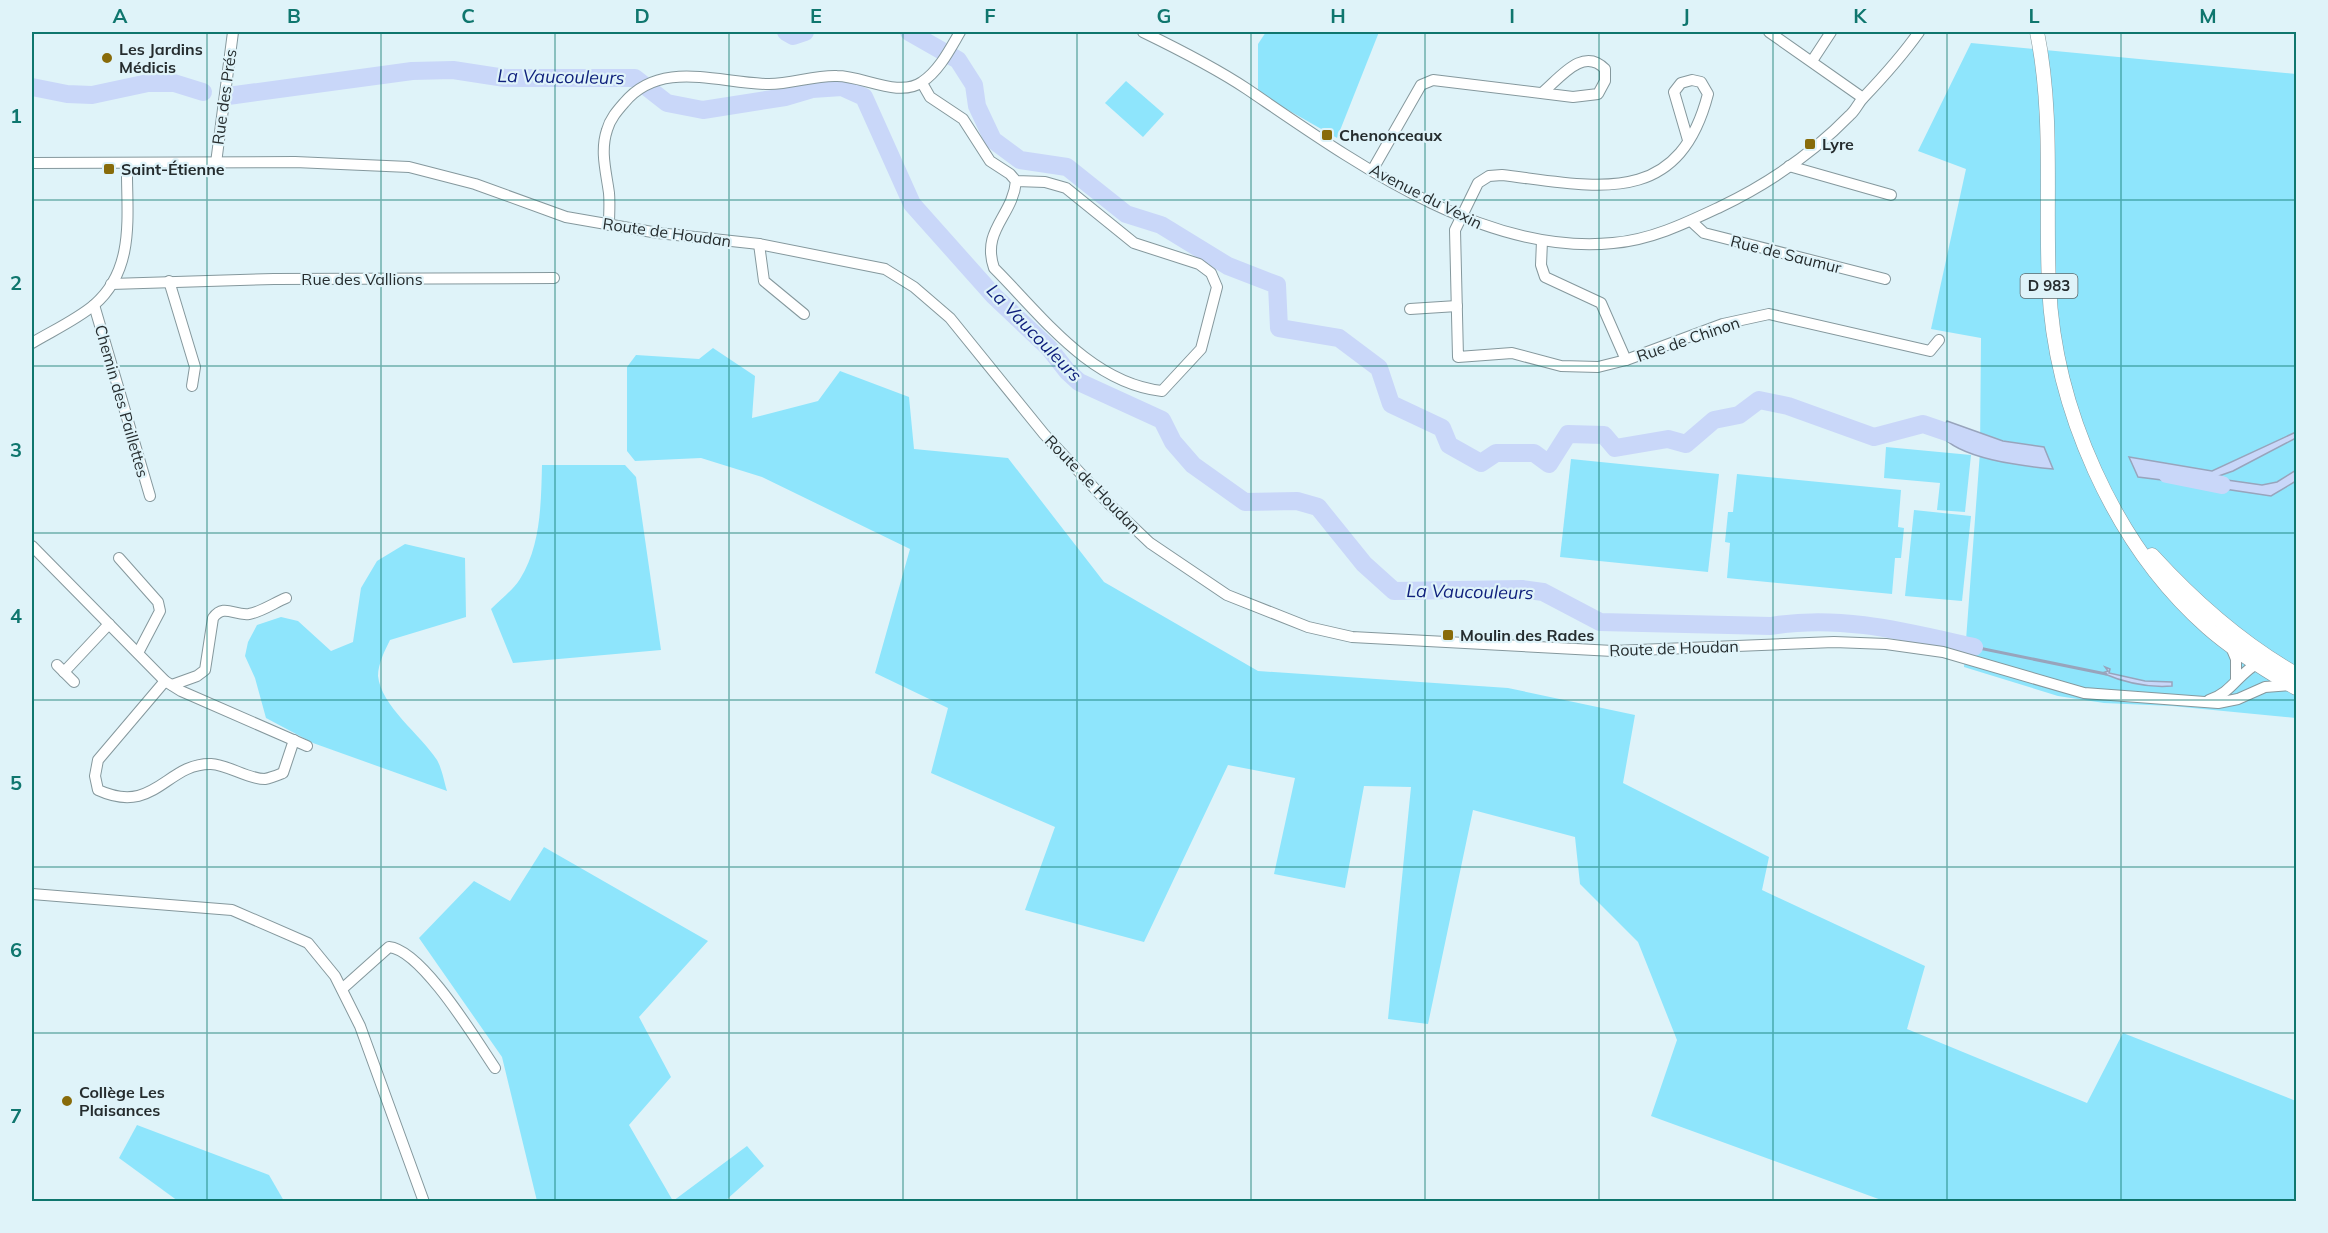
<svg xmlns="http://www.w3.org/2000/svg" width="2328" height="1233" font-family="Mulish,sans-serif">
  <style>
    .green { fill: #8ee5fc }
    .water { fill: #c9d7f9; stroke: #98a4bc; stroke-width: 1.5 }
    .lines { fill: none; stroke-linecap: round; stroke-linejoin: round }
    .stream { stroke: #98a4bc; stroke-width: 3 }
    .river { stroke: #c9d7f9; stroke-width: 18 }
    .minor-casing { stroke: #85989d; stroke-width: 12 }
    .major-casing { stroke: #85989d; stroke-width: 15 }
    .minor { stroke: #fff; stroke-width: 10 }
    .major { stroke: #fff; stroke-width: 14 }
    .grid { fill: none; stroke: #0f766e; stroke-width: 1.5; stroke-opacity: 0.55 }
    .poi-dot { fill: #886b0a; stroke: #dff3f9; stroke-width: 2 }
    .labels { text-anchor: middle; stroke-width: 4.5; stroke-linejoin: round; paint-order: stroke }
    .shield { fill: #dff3f9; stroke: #5d686b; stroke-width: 1.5 }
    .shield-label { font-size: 15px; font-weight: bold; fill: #252c2e }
    .poi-label { font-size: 16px; font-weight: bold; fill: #252c2e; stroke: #dff3f9; text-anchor: start }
    .street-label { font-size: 16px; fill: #252c2e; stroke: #dff3f9 }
    .water-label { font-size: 18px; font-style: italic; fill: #10217d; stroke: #dff3f9 }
    .neatline { fill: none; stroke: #0f766e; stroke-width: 2 }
    .grid-label { font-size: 20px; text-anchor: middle; font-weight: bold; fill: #0f766e }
  </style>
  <rect width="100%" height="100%" fill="#dff3f9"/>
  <g class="green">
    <polygon points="1266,32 1379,32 1337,138 1258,93 1258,44"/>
    <polygon points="1971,43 2296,74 2296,718 2172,706 2104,703 2058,696 1964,667 1980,452 1981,338 1931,329 1966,169 1918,151"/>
    <polygon points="1126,81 1164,114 1143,137 1105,103"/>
    <polygon points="713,348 755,376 752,418 818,401 840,371 909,397 914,449 1008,458 1104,582 1258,671 1508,688 1635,715 1623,783 1769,857 1762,890 1925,966 1907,1029 2087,1103 2123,1033 2296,1101 2296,1201 1884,1201 1651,1116 1677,1040 1638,942 1580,884 1575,837 1473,810 1428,1024 1388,1019 1411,787 1364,786 1345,888 1274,874 1295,778 1228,765 1144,942 1025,910 1055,827 931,773 948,708 875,673 910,549 762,477 701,458 635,461 627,451 627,367 636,355 699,359"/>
    <polygon points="1886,447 1971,455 1965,512 1937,510 1940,483 1884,478"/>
    <polygon points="1571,459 1719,474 1708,572 1560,557"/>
    <path d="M542 465H625L636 477 661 650 513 663 491 609C500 600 513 590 520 579 541 546 541 503 542 465Z"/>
    <polygon points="1737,474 1901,490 1898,527 1904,528 1901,558 1895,558 1892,594 1727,578 1730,543 1725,542 1728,512 1733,512"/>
    <polygon points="1914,510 1971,516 1962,601 1905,596"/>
    <path d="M405 544 465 558 466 617 390 640C385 650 378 664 378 676 381 706 421 735 437 760 442 769 444 781 447 791L313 743 266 718 255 678 245 656 248 642 257 625 281 617 298 621 331 651 353 642 361 588 377 561Z"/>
    <polygon points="544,847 708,941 639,1017 671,1077 629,1125 673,1201 747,1146 764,1166 725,1201 537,1201 502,1057 419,938 474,881 510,901"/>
    <polygon points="137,1125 269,1175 284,1201 178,1201 119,1158"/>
  </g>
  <g class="water">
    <path d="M1947 421 2003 441 2044 447 2053 469C2022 466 1959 459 1940 434Z"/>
    <polygon points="2296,432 2296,438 2233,471 2213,478 2262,485 2277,482 2296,470 2296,481 2271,496 2198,485 2199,478 2162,480 2138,477 2129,457 2212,471"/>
    <path d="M2105 667 2110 669 2109 673 2145 681 2172 682V686C2148 688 2123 682 2102 673L2108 671Z"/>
  </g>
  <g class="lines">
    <polyline class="stream" points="1974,647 2106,674"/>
    <g class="river">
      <polyline points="786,32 793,36 805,32"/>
      <polyline points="909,32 958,60 974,85 977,106 993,140 1020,160 1067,167 1126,214 1161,225 1228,266 1277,285 1279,328 1339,338 1379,368 1391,404 1442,428 1449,445 1481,463 1496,453 1534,453 1549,464 1568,434 1604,435 1615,448 1668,439 1686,444 1714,420 1739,415 1759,400 1788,406 1874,437 1923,424 1964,438"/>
      <polyline points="32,87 67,94 92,95 148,83 174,83 203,92"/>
      <path d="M228 96 412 71 453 70 505 78H635L667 103 703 110 785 97 812 89 842 87 864 97 912 204 994 296 1049 348 1067 371 1079 382 1162 420 1173 442 1193 465 1245 502 1297 501 1318 507 1364 564 1394 591 1522 589 1543 592 1600 622 1771 626C1840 614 1907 632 1974 647"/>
      <polyline points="2167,474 2222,485"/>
    </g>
    <g class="minor-casing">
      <g id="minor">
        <path d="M1143 32C1178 49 1214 67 1247 89 1350 159 1482 256 1613 243 1651 240 1686 223 1720 207 1768 184 1813 153 1850 115 1856 110 1858 103 1864 97 1884 76 1902 56 1919 32"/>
        <polyline points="1769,32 1863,98"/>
        <polyline points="1812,61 1831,32"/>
        <path d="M922 83 930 97 963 119 990 161 1010 174 1016 181C1013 216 981 230 994 268 1042 316 1090 383 1162 391L1201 349 1217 287 1211 273 1199 264 1134 243 1066 188 1045 182 1016 181"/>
        <path d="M1688 140 1674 92 1681 83 1692 80 1701 82 1708 94C1678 210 1594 186 1502 175L1489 176 1478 183 1455 230 1458 357 1512 353 1561 366 1598 367 1626 360 1723 324 1769 314 1930 351 1939 340"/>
        <polyline points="32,163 295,162 409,167 475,184 566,217 658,233 759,244 885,269 914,287 950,318 1044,434 1109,504 1150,543 1227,595 1308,627 1352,637 1613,651 1834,642 1886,644 1943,652 2084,693 2218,703 2238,699 2265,687 2291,685"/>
        <polyline points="216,163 233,32"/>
        <polyline points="1789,166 1891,195"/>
        <path d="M1373 169 1421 85 1433 80 1573 97 1598 94 1605 81V69C1583 46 1560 78 1542 93"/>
        <polyline points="1691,221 1704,233 1885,279"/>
        <path d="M609 225C609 214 610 203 609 193 606 171 600 151 607 130 610 119 617 111 624 103 661 58 720 84 769 84 792 84 815 75 837 76 863 76 899 98 922 82 939 71 950 49 960 32"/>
        <polyline points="1542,241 1541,265 1545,277 1601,303 1626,360"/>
        <polyline points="759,244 764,281 804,314"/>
        <polyline points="169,281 195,367 192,386"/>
        <polyline points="111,284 274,279 554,278"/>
        <polyline points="94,305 150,496"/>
        <polyline points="1410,309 1457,306"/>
        <path d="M32 343C52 331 76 320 94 305 137 268 126 212 127 163"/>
        <polyline points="32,546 165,681 181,691 307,746"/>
        <polyline points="119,558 158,602 160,611 138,653"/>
        <polyline points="2231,647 2236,659 2236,680"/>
        <polyline points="57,665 74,682"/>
        <polyline points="64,672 109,624"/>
        <path d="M165 681 98 760 95 776 98 790C155 816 166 763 211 764 229 765 247 779 265 779 271 778 278 775 283 773L294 740"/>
        <path d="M172 685 197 676 205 670 213 618C224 603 234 616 249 614 261 612 274 603 286 598"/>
        <path d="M2209 700C2232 693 2239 672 2260 662"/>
        <polyline points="32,894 232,910 308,943 335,976 360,1026 424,1202"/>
        <path d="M342 989 389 947C422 950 476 1040 495 1068"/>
      </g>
    </g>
    <g class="major-casing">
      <g id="major">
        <path d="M2037 32C2054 116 2045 200 2049 285 2054 407 2114 545 2207 627 2234 651 2265 670 2296 688"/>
        <path d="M2152 555C2195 602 2241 643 2296 674"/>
      </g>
    </g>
    <use href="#minor" class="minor"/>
    <use href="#major" class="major"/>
  </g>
  <path class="grid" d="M207 32V1202M381 32V1202M555 32V1202M729 32V1202M903 32V1202M1077 32V1202M1251 32V1202M1425 32V1202M1599 32V1202M1773 32V1202M1947 32V1202M2121 32V1202M32 200H2296M32 366H2296M32 533H2296M32 700H2296M32 867H2296M32 1033H2296"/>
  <g class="poi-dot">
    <circle cx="107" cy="58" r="6"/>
    <rect x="1321" y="129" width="12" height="12" rx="3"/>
    <rect x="1804" y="138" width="12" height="12" rx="3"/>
    <rect x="103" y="163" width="12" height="12" rx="3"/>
    <rect x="1442" y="629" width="12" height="12" rx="3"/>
    <circle cx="67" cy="1101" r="6"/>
  </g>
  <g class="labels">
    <rect class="shield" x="2020.5" y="274" width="57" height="24" rx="4.5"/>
    <g class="shield-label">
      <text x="2049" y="291">D 983</text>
    </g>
    <g class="poi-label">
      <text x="119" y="55">Les Jardins<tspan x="119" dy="18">Médicis</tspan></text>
      <text x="1339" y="141">Chenonceaux</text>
      <text x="1822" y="150">Lyre</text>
      <text x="121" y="175">Saint-Étienne</text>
      <text x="1460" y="641">Moulin des Rades</text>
      <text x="79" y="1098">Collège Les<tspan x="79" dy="18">Plaisances</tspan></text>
    </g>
    <g class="street-label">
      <text transform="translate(224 97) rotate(-82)" y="6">Rue des Prés</text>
      <text transform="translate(1426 196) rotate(27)" y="6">Avenue du Vexin</text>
      <text transform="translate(667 232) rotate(8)" y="6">Route de Houdan</text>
      <text transform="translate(1786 254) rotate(14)" y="6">Rue de Saumur</text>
      <text x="362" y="285">Rue des Vallions</text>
      <text transform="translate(1688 339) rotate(-19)" y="6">Rue de Chinon</text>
      <text transform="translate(122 401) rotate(74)" y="6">Chemin des Paillettes</text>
      <text transform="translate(1093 484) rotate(46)" y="6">Route de Houdan</text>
      <text transform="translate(1674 648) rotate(-2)" y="6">Route de Houdan</text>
    </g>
    <g class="water-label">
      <text transform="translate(561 77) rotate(1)" y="6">La Vaucouleurs</text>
      <text transform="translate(1034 333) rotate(46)" y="6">La Vaucouleurs</text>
      <text transform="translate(1470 592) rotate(1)" y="6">La Vaucouleurs</text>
    </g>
  </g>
  <rect width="2328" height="1233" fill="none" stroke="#dff3f9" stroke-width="66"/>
  <rect x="33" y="33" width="2262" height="1167" class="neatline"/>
  <g class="grid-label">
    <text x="120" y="23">A</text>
    <text x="294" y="23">B</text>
    <text x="468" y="23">C</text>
    <text x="642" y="23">D</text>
    <text x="816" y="23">E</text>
    <text x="990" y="23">F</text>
    <text x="1164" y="23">G</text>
    <text x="1338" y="23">H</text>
    <text x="1512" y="23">I</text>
    <text x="1686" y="23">J</text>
    <text x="1860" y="23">K</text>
    <text x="2034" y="23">L</text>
    <text x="2208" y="23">M</text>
    <text x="16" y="123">1</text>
    <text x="16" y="290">2</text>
    <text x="16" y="457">3</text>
    <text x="16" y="623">4</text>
    <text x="16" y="790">5</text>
    <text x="16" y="957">6</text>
    <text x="16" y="1123">7</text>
  </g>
</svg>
